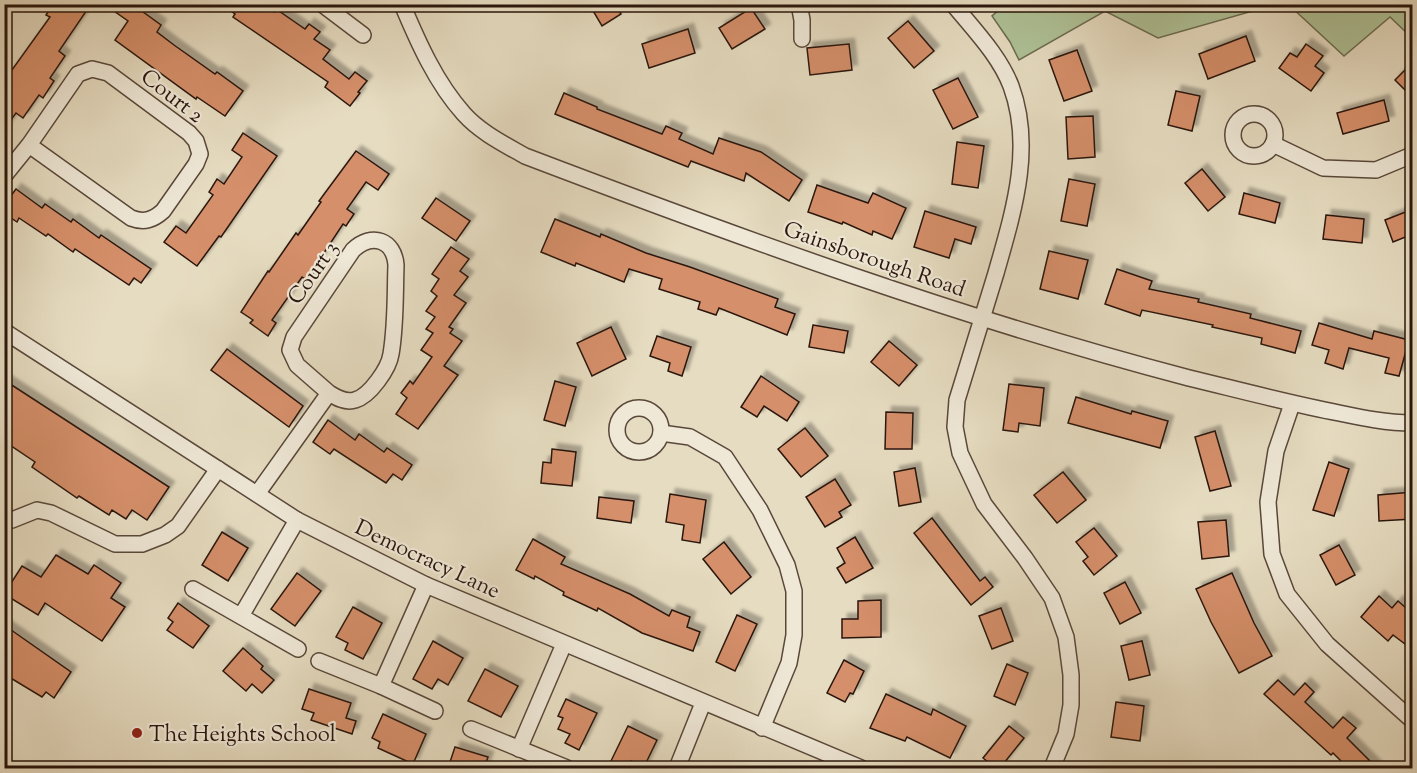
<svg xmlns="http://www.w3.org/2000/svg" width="1417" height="773" font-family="'Sorts Mill Goudy',serif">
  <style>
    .green { fill: #afc297; stroke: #6c6c52; stroke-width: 1.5 }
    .building { fill: #d58f6b; stroke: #2a160d; stroke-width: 1.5; filter: url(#shadow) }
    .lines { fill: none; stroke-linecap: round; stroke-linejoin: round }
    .minor-casing { stroke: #59483a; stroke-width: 18 }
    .minor { stroke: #efe8d7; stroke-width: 15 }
    .poi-dot { fill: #8f2418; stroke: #efe8d7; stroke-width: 2 }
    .labels { text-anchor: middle; stroke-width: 4.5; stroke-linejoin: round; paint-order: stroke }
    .street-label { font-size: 22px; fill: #2a160d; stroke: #efe8d7 }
    .poi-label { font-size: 22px; fill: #2a160d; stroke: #efe8d7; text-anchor: start }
  </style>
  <defs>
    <filter id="shadow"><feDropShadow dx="5.5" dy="-5.5" stdDeviation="1.5" flood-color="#0004"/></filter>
  </defs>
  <rect width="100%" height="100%" fill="#e6dcc1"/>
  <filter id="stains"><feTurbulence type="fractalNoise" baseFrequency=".00333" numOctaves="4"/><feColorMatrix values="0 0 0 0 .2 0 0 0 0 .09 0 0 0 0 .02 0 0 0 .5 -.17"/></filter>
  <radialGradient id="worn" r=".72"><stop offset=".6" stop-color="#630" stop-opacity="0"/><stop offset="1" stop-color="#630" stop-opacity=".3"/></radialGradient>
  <g class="green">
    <polygon points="1006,4 1274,4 1274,5 1158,38 1105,11 1019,60 1010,42 992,16"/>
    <polygon points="1289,5 1412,5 1412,38 1390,17 1344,56"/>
  </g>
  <g class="building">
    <polygon points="53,4 91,4 59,51 65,56 50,78 54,81 43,98 39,95 23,118 16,113 4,129 4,81 50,17 46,15"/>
    <polygon points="104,4 132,4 161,25 157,32 174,45 215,74 217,72 243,91 225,116 197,97 196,99 115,40 128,21"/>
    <polygon points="221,4 263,4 274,12 276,9 305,29 309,24 320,32 314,39 330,50 323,59 349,79 355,72 367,81 358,92 360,93 350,106 325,87 328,82 233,17 235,14"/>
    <polygon points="589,4 615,4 621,14 602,26"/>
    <polygon points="751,8 765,29 732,49 719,28"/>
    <polygon points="908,21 934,51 914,68 888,38"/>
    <polygon points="688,29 695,53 649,68 642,44"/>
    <polygon points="1246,36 1255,61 1208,79 1199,54"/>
    <polygon points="849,44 852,70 810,75 807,48"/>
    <polygon points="1306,44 1323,56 1315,66 1324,73 1311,91 1279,68 1290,53 1297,57"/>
    <polygon points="1077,50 1092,91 1064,101 1049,60"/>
    <polygon points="1413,62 1413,98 1395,80"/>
    <polygon points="958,78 978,117 953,129 933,90"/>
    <polygon points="1176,91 1200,96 1192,131 1168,125"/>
    <polygon points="564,93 597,107 597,109 662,134 666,126 682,133 679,139 713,154 719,138 761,152 802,180 789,201 746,173 744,181 691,161 688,167 555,114"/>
    <polygon points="1384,100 1389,121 1343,134 1337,113"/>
    <polygon points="1093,116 1095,157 1068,159 1066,117"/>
    <polygon points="243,133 277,156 221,237 219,236 197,266 164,242 176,226 186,233 213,195 209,192 217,179 224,184 242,157 232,150"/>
    <polygon points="957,142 984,146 978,188 952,184"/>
    <polygon points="356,151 389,174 378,190 366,182 347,209 354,214 346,226 343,224 314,268 316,269 308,281 302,277 272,320 276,323 268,336 250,323 253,320 241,312 268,271 269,272 296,233 298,235 321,202 319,201"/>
    <polygon points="1202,169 1225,197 1208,211 1185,183"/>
    <polygon points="1069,179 1095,184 1087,226 1061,221"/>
    <polygon points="817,185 868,203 873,193 906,208 892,239 873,231 872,235 843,222 842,224 808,212"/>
    <polygon points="16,189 42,208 45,204 71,222 73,219 99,238 101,235 151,269 141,283 134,278 129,285 75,249 73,252 48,234 46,236 19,218 17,222 4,213 4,205"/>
    <polygon points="1244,193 1280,203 1275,223 1239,214"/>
    <polygon points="436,198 470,221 456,241 422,218"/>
    <polygon points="1413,209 1413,234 1393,242 1385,220"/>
    <polygon points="925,211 976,227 971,244 955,239 949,258 914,247"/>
    <polygon points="1326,215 1364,219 1362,243 1323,239"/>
    <polygon points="555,219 600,237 601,234 646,253 690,267 778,299 775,307 795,314 787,335 719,308 716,315 698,309 700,302 659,289 662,279 629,269 624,282 576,263 575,266 541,252"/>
    <polygon points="451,247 469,259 460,271 468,277 454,295 466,303 449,327 453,329 450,333 462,341 444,366 458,375 418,429 396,414 407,398 401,393 410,381 413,384 432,357 421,350 433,333 426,329 435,317 426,311 437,296 431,291 439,279 432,274"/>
    <polygon points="1049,251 1088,260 1078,299 1040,289"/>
    <polygon points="1117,269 1152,281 1149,289 1199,299 1198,302 1251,314 1250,318 1301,331 1295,353 1261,344 1262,338 1212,327 1213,325 1142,310 1140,316 1105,304"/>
    <polygon points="1319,323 1372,339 1374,331 1409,340 1399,376 1385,373 1389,358 1349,348 1343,369 1325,363 1329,350 1312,345"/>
    <polygon points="813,325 848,331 844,353 809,347"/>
    <polygon points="611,327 626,359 592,376 577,343"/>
    <polygon points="657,336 691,347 682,376 668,371 670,363 650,356"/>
    <polygon points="889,341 917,365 899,386 871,362"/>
    <polygon points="227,349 303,406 289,427 211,370"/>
    <polygon points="761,376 799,402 787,421 764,406 757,417 741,407"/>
    <polygon points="4,380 169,487 147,520 132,510 126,519 112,510 109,515 79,496 77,498 32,467 35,462 4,441"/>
    <polygon points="555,381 576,387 565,426 544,420"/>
    <polygon points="1009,384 1044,388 1040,426 1019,423 1018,432 1003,430"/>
    <polygon points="1076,397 1131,414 1132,411 1168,421 1160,448 1068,423"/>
    <polygon points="886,412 913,413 912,449 885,449"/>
    <polygon points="328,420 355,440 359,434 384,452 387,448 412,465 402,480 393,474 386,483 334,449 330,454 313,442"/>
    <polygon points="805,428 828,456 801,477 778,449"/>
    <polygon points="1215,431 1231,486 1210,491 1195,437"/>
    <polygon points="552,449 576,452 572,486 541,483 543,462 551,463"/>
    <polygon points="1329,462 1349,469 1334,516 1313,510"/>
    <polygon points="915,468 921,502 899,506 894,472"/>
    <polygon points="1063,472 1086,500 1057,523 1034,495"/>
    <polygon points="835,479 851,505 839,512 842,517 825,527 806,497"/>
    <polygon points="1413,492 1413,519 1379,521 1378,495"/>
    <polygon points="670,494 706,500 700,543 682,540 684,525 666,522"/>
    <polygon points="599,497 634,501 631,523 597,518"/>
    <polygon points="932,518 980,581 985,577 993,587 971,605 914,533"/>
    <polygon points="1226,520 1229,556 1202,559 1198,522"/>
    <polygon points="1094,528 1117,556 1094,575 1083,561 1088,557 1076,542"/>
    <polygon points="222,532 248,548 228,581 202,565"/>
    <polygon points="855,537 873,568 846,583 837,568 845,563 837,548"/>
    <polygon points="533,539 565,557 561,564 630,594 669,616 672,610 690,617 687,627 700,632 693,651 642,633 598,608 597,611 563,595 564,592 535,576 534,579 516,570"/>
    <polygon points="724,542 751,577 731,594 703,559"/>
    <polygon points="1339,545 1355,575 1336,585 1320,555"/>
    <polygon points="56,555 88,574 94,565 121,583 111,598 125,607 102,641 45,603 38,615 4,594 22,566 41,577"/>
    <polygon points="297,573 321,591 295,626 271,609"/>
    <polygon points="1232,573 1254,623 1272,656 1239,673 1211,622 1196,589"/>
    <polygon points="1125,582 1141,613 1120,624 1104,593"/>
    <polygon points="1379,596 1392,608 1398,601 1413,614 1413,650 1393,635 1388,641 1361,617"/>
    <polygon points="881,600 881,637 842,638 842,619 858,619 858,601"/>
    <polygon points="178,603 209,626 193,648 167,630 173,622 168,618"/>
    <polygon points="353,607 382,623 363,659 345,650 348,643 336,637"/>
    <polygon points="1001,608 1013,641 992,649 979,616"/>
    <polygon points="737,615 757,624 735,671 716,662"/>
    <polygon points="4,625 71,672 54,698 46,692 42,697 4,674"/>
    <polygon points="433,641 463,658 448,685 438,679 432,689 413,679"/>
    <polygon points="1142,641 1150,675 1129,680 1121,646"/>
    <polygon points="243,648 263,666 261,669 274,680 262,693 252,684 246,691 223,671"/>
    <polygon points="844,660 864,671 853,694 850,693 845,702 827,693"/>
    <polygon points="1007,664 1028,673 1015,705 994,696"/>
    <polygon points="485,669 518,686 501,717 468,701"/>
    <polygon points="1278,680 1294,695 1305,683 1314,692 1305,702 1333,728 1343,717 1356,728 1347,738 1377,768 1348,768 1333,753 1331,755 1264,694"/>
    <polygon points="309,689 351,703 346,718 356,721 352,734 311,720 314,713 302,709"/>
    <polygon points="886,694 931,715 933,709 966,726 950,758 907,737 905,741 870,728"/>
    <polygon points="566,699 597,713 579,750 565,743 570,734 558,729 563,718 558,716"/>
    <polygon points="1116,702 1144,706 1140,741 1111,737"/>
    <polygon points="383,714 426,734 413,764 378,748 380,742 372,738"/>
    <polygon points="628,726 657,740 644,767 631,761 627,768 622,768 610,763"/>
    <polygon points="1009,726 1024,738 1000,768 996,768 983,758"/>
    <polygon points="455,747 488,757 484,768 448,768"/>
  </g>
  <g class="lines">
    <g class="minor-casing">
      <g id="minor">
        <polyline points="322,4 363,35"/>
        <path d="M402 4C418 42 436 83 464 114 480 132 504 144 525 156 743 239 963 319 1189 378 1239 390 1288 403 1339 413 1363 418 1387 423 1412 423"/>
        <polyline points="799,4 802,20 802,39"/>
        <path d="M953 4C974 30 999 55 1011 86 1034 148 1013 213 996 273 983 316 970 358 957 400L955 427 960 453 984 504 1025 558 1052 598 1066 637 1071 675V705L1066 734 1052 768"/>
        <circle cx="1254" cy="135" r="21"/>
        <polyline points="1273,144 1323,168 1376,170 1412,155"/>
        <path d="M4 176 29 145 78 74 92 69 108 73 189 133 196 141 200 154 196 164 163 211C153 220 144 223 131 218L29 145"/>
        <polyline points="4,331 297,520 426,585 861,768"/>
        <polyline points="1292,404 1276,451 1268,502 1272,554 1287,594 1327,644 1412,720"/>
        <circle cx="639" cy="430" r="22"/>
        <polyline points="661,433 690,437 725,457 760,510 787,565 794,591 794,635 789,663 762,728"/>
        <path d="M257 494 329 393C337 398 346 403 355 400 370 396 389 368 391 354 396 325 395 294 396 265 394 240 372 232 353 250L294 337 290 350 297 365 329 393"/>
        <polyline points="12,520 37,510 51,513 115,544 142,544 165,535 178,526 218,469"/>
        <polyline points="193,589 298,649"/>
        <polyline points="241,616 297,520"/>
        <polyline points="319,661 381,686 435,711"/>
        <polyline points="381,686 426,585"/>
        <polyline points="471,729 567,768"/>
        <polyline points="519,749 564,644"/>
        <polyline points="677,768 703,703"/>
      </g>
    </g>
    <use href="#minor" class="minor"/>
  </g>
  <circle class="poi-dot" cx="137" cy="733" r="6"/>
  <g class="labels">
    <g class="street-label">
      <text transform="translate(173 95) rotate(38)" y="8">Court 2</text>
      <text transform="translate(875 258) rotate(19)" y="8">Gainsborough Road</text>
      <text transform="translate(312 272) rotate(-55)" y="8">Court 3</text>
      <text transform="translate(428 558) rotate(25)" y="8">Democracy Lane</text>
    </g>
    <g class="poi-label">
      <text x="149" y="741">The Heights School</text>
    </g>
  </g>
  <rect width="1417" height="773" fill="none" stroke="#e6dcc1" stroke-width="24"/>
  <rect x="6" y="6" width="1405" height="761" fill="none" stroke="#2a160d" stroke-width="3"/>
  <rect x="12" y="12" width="1393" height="749" fill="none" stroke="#2a160d" stroke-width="1.5"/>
  <rect width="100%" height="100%" filter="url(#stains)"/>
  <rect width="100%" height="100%" fill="url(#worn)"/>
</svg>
